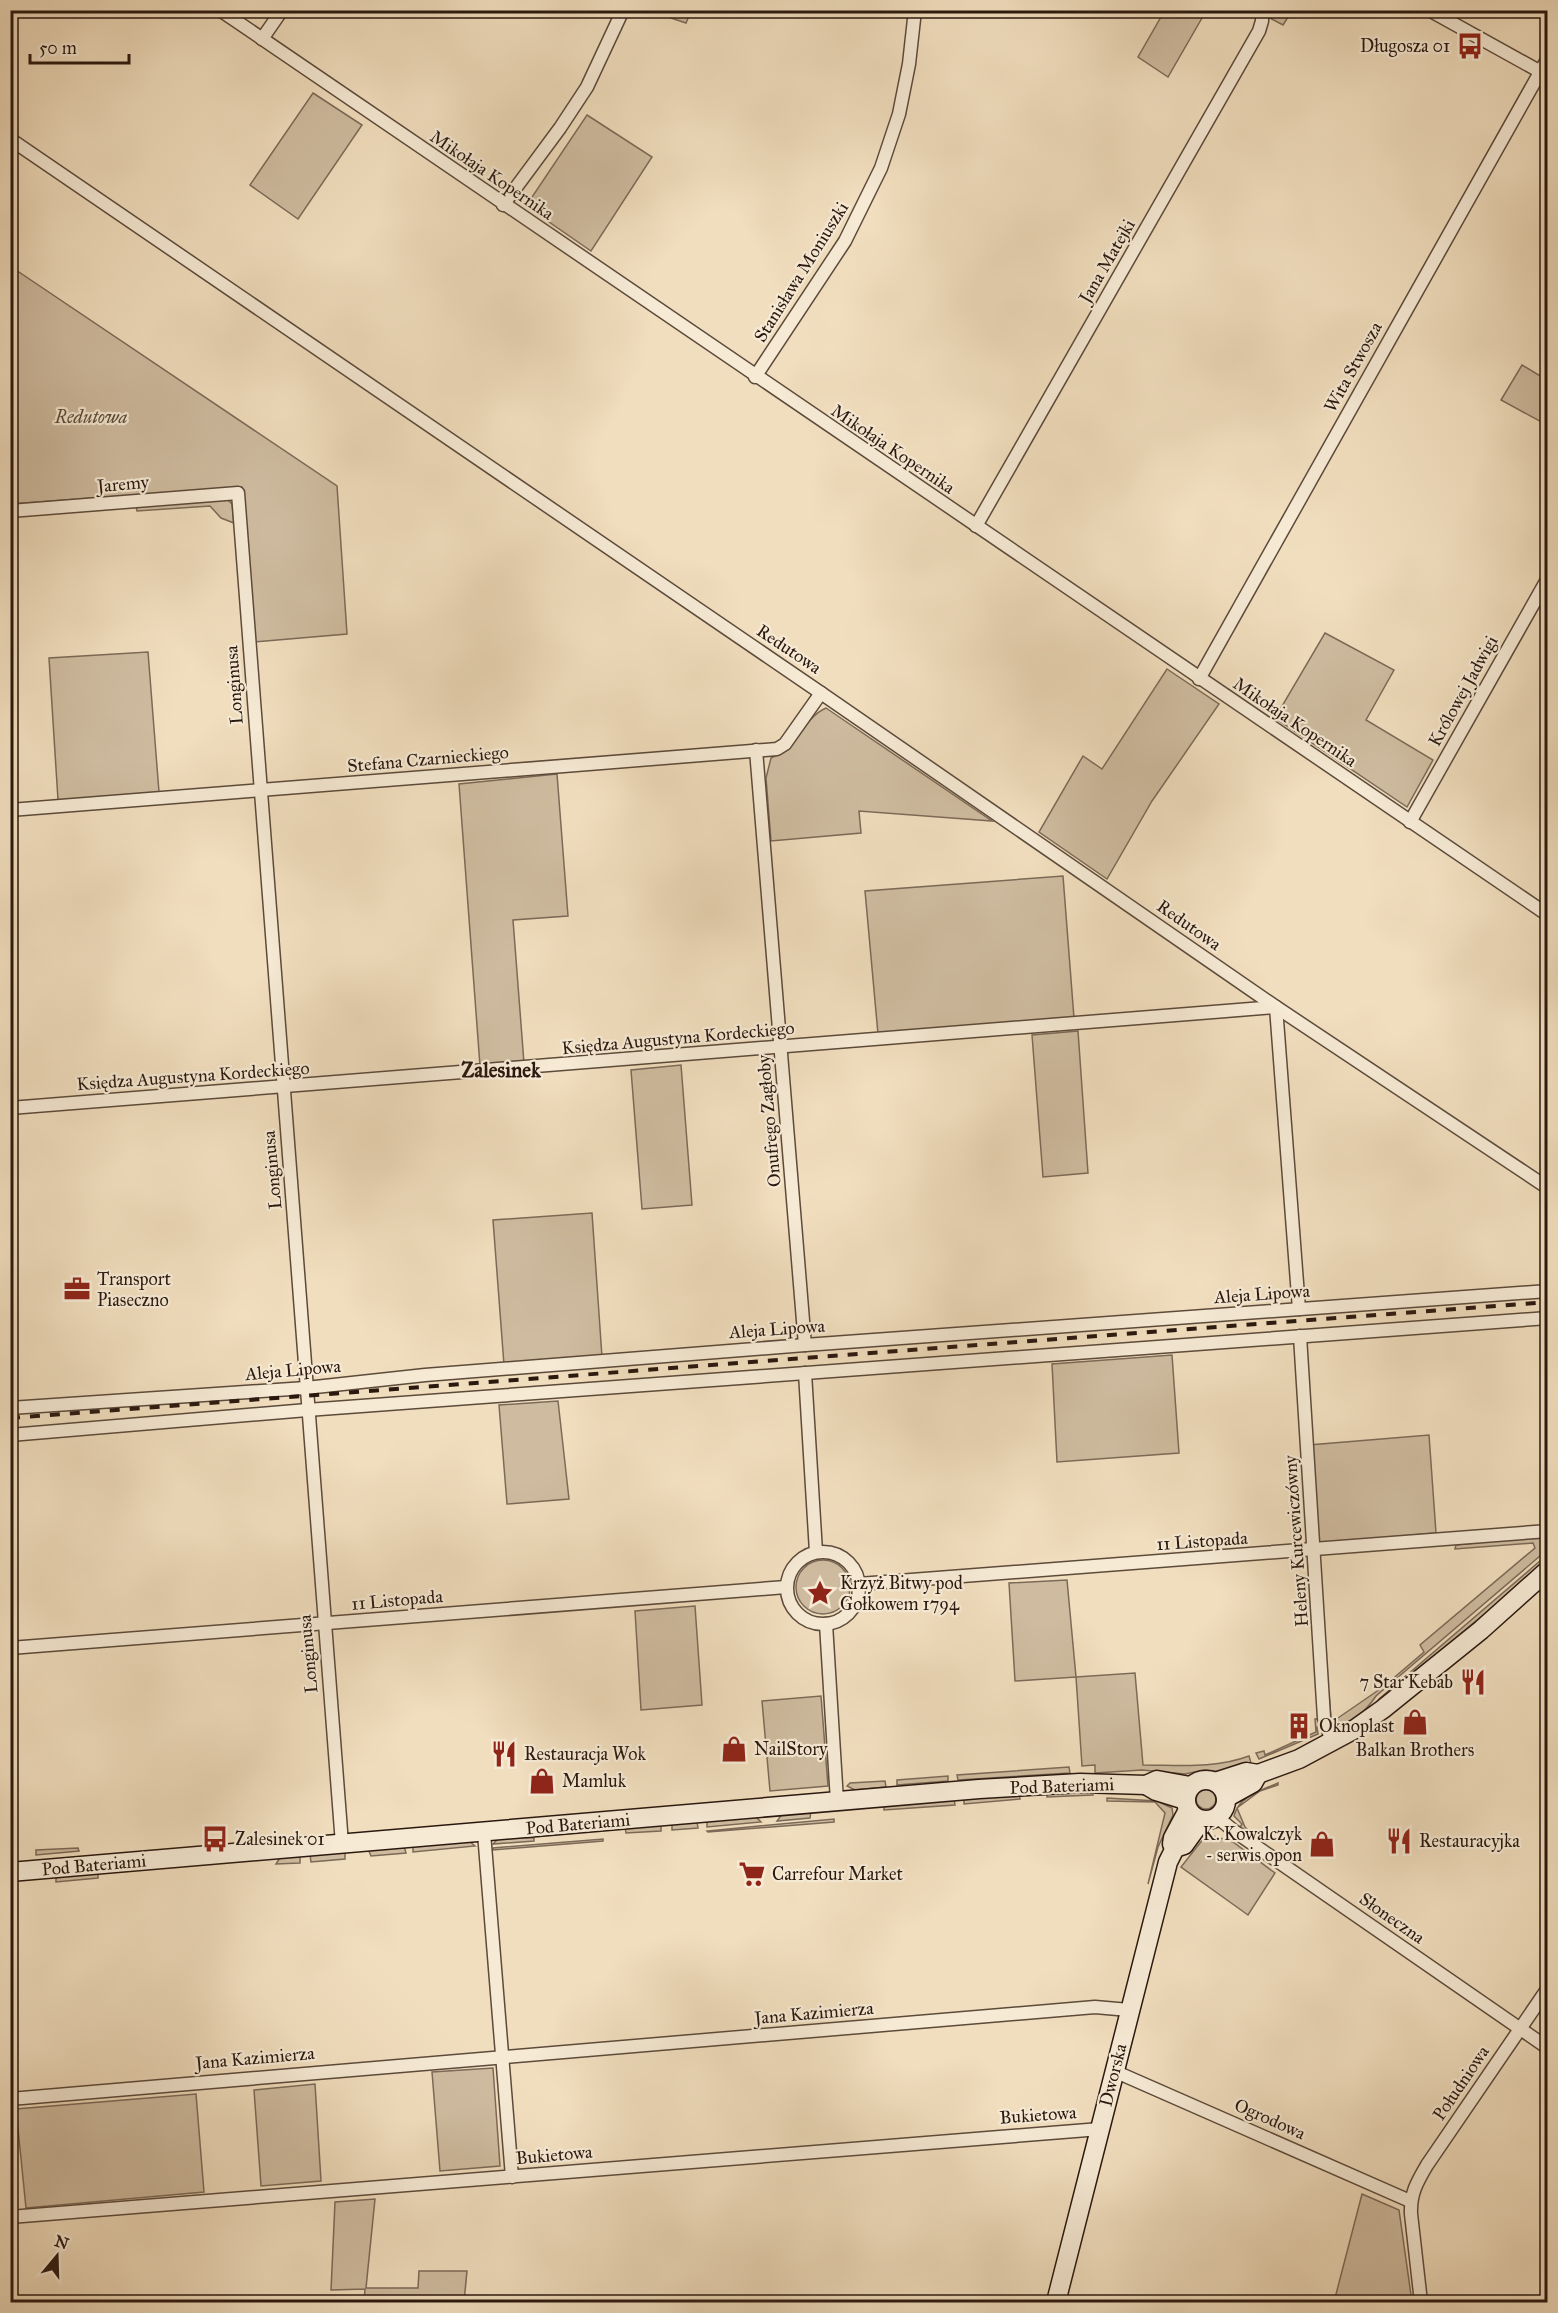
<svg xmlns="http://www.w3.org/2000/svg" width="1558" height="2313" font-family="'IM FELL Great Primer',serif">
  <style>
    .green { fill: #cfbca0; stroke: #7c6a58; stroke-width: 1.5 }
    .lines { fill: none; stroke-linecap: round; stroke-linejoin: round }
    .street-casing { stroke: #5c4a3b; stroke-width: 15 }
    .secondary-casing { stroke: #2a180f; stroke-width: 21 }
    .street { stroke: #f6ead5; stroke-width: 12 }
    .secondary { stroke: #f6ead5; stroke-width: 18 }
    .rail { stroke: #2a180f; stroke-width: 4; stroke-dasharray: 10 10; stroke-linecap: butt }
    .labels { text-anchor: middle; stroke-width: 4.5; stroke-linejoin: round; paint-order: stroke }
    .poi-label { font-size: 18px; fill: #2a180f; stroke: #f6ead5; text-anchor: start }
    .street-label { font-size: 18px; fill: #2a180f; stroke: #f6ead5 }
    .park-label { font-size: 18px; font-style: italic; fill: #5c493a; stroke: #f6ead5 }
    .quarter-label { font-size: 21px; font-weight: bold; fill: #2a180f; stroke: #f6ead5 }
  </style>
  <rect width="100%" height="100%" fill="#f1debe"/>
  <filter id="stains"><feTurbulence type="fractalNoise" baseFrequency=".00333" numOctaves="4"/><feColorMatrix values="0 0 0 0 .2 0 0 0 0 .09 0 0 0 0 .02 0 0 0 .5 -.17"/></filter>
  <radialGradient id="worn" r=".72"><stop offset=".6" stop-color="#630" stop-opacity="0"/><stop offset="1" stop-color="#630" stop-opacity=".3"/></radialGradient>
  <g class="green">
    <polygon points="1165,10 1206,11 1168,77 1138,57"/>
    <polygon points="650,11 691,11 686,23"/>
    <polygon points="1270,11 1270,10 1292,11 1283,25 1268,17"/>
    <polygon points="313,93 362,125 298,219 250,185"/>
    <polygon points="587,115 652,157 591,251 526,206"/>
    <polygon points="10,266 337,486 347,634 253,642 242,487 11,504"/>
    <polygon points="1522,365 1547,380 1547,425 1501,400"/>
    <polygon points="226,498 232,504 234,523 221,518 210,506 137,511 136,506"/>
    <polygon points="1325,633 1394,670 1366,720 1433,760 1407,807 1275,718"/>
    <polygon points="148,652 159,792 58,800 49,658"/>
    <polygon points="1167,669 1219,704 1152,801 1107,879 1039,832 1083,756 1102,769"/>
    <path d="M826 708 992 821 859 811 861 833 771 841 766 778 771 758C777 755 784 752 789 748 802 734 808 716 826 708Z"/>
    <polygon points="557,774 568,916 513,920 524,1063 480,1066 459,784"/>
    <polygon points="1063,876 1074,1018 878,1034 865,891"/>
    <polygon points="1078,1031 1088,1173 1043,1177 1032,1035"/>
    <polygon points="681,1065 692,1205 642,1209 631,1070"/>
    <polygon points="592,1213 602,1357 504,1365 493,1220"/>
    <polygon points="1172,1355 1179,1453 1057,1462 1052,1364"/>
    <polygon points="558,1401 569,1499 507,1504 499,1405"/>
    <polygon points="1429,1435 1436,1533 1318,1543 1309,1445"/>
    <path d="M1547 1538V1550L1376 1696C1368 1708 1348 1730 1334 1721L1330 1723 1326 1693H1329L1331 1718 1335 1720 1383 1687 1424 1652 1420 1645 1535 1548 1533 1543 1455 1549 1456 1545 1512 1539Z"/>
    <polygon points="1547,1555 1547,1561 1372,1709 1379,1699"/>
    <circle cx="823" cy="1587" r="27"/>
    <path d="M1067 1580 1076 1677 1135 1673 1143 1765C1180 1765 1214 1769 1249 1756L1251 1763 1222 1772 1204 1770 1185 1774 1142 1770 1095 1773V1765L1082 1766 1076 1677 1015 1681 1009 1583Z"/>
    <polygon points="695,1606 702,1705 641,1710 635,1611"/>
    <polygon points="821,1696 828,1786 770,1791 762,1701"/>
    <polygon points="1315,1719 1319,1719 1320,1726 1317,1727 1318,1734 1259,1759 1256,1753 1264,1751 1265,1755 1316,1732"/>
    <polygon points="1069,1767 1070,1773 958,1780 957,1775"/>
    <polygon points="948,1776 948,1781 897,1785 897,1780"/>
    <polygon points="885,1781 886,1787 855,1790 847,1786 850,1783"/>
    <path d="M1278 1783V1785L1260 1791 1237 1808 1245 1827 1249 1831 1247 1834 1239 1829 1242 1824 1234 1816C1239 1796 1260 1791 1278 1783Z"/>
    <circle cx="1206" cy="1799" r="10"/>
    <polygon points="1093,1791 1093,1795 1047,1797 1047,1793"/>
    <polygon points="1019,1794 1020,1799 964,1804 964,1798"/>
    <polygon points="1107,1798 1157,1801 1172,1808 1173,1815 1158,1847 1148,1884 1165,1813 1155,1802 1107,1801"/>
    <polygon points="954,1799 955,1805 884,1810 884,1805"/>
    <polygon points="811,1811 810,1818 777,1821 783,1813"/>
    <polygon points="756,1817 761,1822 707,1827 707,1821"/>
    <polygon points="834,1819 834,1822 708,1832 707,1831"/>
    <polygon points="697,1822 698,1828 672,1830 672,1824"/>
    <polygon points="661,1824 661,1831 626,1833 625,1827"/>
    <polygon points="1207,1834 1233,1842 1275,1873 1248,1915 1181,1867"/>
    <polygon points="500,1837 534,1838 534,1841 493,1844"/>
    <polygon points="603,1839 603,1841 493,1850 493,1848"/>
    <polygon points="469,1841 475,1846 413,1852 413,1846"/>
    <polygon points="404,1846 406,1853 371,1856 368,1849"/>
    <polygon points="78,1848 79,1851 36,1855 36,1850"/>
    <polygon points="345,1852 345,1859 311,1862 310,1855"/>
    <polygon points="281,1856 300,1856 300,1863 276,1864"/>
    <polygon points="98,1873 98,1878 56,1882 56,1877"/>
    <polygon points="493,2068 500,2166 440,2171 432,2072"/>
    <polygon points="315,2084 321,2181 261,2186 254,2090"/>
    <polygon points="196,2094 204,2192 26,2208 16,2109"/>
    <polygon points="1362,2194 1399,2210 1412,2302 1334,2302"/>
    <polygon points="375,2199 366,2288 418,2288 419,2271 467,2271 464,2302 364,2302 365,2289 331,2290 335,2202"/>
  </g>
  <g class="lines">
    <g class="street-casing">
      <g id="street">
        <polyline points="220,10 1548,915"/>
        <polyline points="1429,10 1548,76"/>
        <polyline points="262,39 282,10"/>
        <polyline points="10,139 821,693 1276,1007 1548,1188"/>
        <polyline points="503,205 560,128 587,87 623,10"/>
        <polyline points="755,377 845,241 881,168 899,114 909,64 915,10"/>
        <polyline points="10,511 238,493 342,1844"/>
        <polyline points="976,526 1259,31 1262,21 1262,10"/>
        <polyline points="1199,679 1548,58"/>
        <polyline points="756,750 805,1345"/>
        <polyline points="10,810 777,749 785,744 821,693"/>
        <polyline points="1410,822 1548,578"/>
        <polyline points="10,1108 1276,1007 1299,1309"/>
        <polyline points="1300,1336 1324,1718 1332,1742"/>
        <polyline points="805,1373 816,1552"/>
        <polyline points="10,1408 306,1388 425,1375 805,1345 1548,1291"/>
        <polyline points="10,1435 307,1410 1548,1318"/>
        <circle cx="823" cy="1588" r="36"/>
        <polyline points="859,1584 1548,1531"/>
        <polyline points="826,1624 837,1801"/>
        <polyline points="10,1648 786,1587"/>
        <polyline points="1217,1817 1234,1831 1548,2048"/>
        <polyline points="484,1833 512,2177"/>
        <polyline points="1114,2071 1410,2201"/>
        <path d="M10 2099C372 2065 734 2039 1095 2007L1129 2010"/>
        <polyline points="10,2217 1100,2129"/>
        <path d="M1421 2302 1411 2214C1410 2194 1417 2182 1427 2165L1548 1988"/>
      </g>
    </g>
    <g class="secondary-casing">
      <g id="secondary">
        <circle cx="1206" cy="1800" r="20"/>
        <polyline points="1215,1782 1246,1772 1258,1774 1299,1759 1355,1729 1383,1709 1481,1630 1548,1570"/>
        <polyline points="1146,1785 1156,1791 1185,1800"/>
        <polyline points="1226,1798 1253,1783 1258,1774"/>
        <polyline points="1175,1848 1172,1844 1173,1838 1188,1810"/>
        <polyline points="10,1872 979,1789 1080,1783 1146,1785 1157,1780 1190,1786"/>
        <polyline points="1056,2302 1168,1862 1175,1848 1184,1845 1202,1820"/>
      </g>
    </g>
    <use href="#street" class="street"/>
    <use href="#secondary" class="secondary"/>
    <polyline class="rail" points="10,1418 1548,1302"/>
  </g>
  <defs>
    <g id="bus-bare" transform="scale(2.07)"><path d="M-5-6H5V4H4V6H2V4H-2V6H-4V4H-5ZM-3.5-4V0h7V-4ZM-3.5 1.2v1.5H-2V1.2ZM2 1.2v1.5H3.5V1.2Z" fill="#8f2418" stroke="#f6ead5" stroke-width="2.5" paint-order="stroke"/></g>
    <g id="office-bare" transform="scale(2.07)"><path d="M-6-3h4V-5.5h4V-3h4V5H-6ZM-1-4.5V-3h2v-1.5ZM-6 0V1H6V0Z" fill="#8f2418" stroke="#f6ead5" stroke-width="2.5" paint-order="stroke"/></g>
    <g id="sight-bare" transform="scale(2.07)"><path d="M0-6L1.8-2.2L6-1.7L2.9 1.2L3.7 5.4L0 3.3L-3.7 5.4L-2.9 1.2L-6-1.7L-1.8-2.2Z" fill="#8f2418" stroke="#f6ead5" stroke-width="2.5" paint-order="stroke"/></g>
    <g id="restaurant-bare" transform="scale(2.07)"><path d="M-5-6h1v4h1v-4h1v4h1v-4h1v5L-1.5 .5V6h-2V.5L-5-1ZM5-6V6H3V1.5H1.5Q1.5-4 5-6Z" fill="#8f2418" stroke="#f6ead5" stroke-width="2.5" paint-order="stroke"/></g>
    <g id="shop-bare" transform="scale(2.07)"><path d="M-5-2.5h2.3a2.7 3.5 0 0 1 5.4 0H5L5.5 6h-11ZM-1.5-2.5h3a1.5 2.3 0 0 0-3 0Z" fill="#8f2418" stroke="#f6ead5" stroke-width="2.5" paint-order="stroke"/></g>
    <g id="building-bare" transform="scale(2.07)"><path d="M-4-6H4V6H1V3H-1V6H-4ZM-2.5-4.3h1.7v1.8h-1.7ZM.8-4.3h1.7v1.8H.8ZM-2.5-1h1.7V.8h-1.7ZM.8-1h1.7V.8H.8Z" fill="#8f2418" stroke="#f6ead5" stroke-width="2.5" paint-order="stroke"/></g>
    <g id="supermarket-bare" transform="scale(2.07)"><path d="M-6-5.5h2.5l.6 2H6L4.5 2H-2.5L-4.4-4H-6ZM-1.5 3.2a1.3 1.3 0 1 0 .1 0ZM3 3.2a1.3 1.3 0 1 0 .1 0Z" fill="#8f2418" stroke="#f6ead5" stroke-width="2.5" paint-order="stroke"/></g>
  </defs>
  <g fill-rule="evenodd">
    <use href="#bus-bare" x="1470" y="46"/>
    <use href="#office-bare" x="77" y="1289"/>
    <use href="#sight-bare" x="820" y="1593"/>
    <use href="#restaurant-bare" x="1473" y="1682"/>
    <use href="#shop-bare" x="1415" y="1722"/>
    <use href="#building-bare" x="1299" y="1726"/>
    <use href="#shop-bare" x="734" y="1749"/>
    <use href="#restaurant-bare" x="504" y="1754"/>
    <use href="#shop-bare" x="542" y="1781"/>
    <use href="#bus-bare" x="215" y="1839"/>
    <use href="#restaurant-bare" x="1399" y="1841"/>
    <use href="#shop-bare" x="1322" y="1844"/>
    <use href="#supermarket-bare" x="752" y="1874"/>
  </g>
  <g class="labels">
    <g class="poi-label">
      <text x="1450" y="52" text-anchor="end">Długosza 01</text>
      <text x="97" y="1285">Transport<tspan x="97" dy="21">Piaseczno</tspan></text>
      <text x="840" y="1589">Krzyż Bitwy pod<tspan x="840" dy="21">Gołkowem 1794</tspan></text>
      <text x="1453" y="1688" text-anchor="end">7 Star Kebab</text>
      <text x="1319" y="1732">Oknoplast</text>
      <text x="754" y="1755">NailStory</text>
      <text x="1415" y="1756" text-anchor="middle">Balkan Brothers</text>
      <text x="524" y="1760">Restauracja Wok</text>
      <text x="562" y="1787">Mamluk</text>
      <text x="1302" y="1840" text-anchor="end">K. Kowalczyk<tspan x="1302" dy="21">- serwis opon</tspan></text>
      <text x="235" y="1845">Zalesinek 01</text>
      <text x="1419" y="1847">Restauracyjka</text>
      <text x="772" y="1880">Carrefour Market</text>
    </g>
    <g class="street-label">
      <text transform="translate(492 175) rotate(34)" y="6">Mikołaja Kopernika</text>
      <text transform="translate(1107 261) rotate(-60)" y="6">Jana Matejki</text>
      <text transform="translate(801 272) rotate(-58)" y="6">Stanisława Moniuszki</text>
      <text transform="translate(1353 367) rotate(-61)" y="6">Wita Stwosza</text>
      <text transform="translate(893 449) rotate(34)" y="6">Mikołaja Kopernika</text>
      <text transform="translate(123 484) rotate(-5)" y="6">Jaremy</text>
      <text transform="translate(789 649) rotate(34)" y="6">Redutowa</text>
      <text transform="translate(234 685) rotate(-94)" y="6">Longinusa</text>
      <text transform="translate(1463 691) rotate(-61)" y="6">Królowej Jadwigi</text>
      <text transform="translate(1295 722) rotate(34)" y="6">Mikołaja Kopernika</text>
      <text transform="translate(428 759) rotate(-5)" y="6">Stefana Czarnieckiego</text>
      <text transform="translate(1189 925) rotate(35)" y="6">Redutowa</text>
      <text transform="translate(678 1038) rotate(-5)" y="6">Księdza Augustyna Kordeckiego</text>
      <text transform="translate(193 1076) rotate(-4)" y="6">Księdza Augustyna Kordeckiego</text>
      <text transform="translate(769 1121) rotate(-95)" y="6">Onufrego Zagłoby</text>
      <text transform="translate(272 1170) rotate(-95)" y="6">Longinusa</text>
      <text transform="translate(1262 1294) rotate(-4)" y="6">Aleja Lipowa</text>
      <text transform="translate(777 1329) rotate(-4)" y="6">Aleja Lipowa</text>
      <text transform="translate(293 1370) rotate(-5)" y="6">Aleja Lipowa</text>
      <text transform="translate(1202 1541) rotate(-4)" y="6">11 Listopada</text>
      <text transform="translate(1296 1541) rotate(-94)" y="6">Heleny Kurcewiczówny</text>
      <text transform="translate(397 1600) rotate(-5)" y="6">11 Listopada</text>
      <text transform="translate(308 1654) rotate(-95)" y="6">Longinusa</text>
      <text transform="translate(1062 1786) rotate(-2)" y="6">Pod Bateriami</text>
      <text transform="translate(578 1824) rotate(-5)" y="6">Pod Bateriami</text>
      <text transform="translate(94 1865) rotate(-5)" y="6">Pod Bateriami</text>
      <text transform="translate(1392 1918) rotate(35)" y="6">Słoneczna</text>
      <text transform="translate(814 2013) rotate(-5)" y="6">Jana Kazimierza</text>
      <text transform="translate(255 2058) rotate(-5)" y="6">Jana Kazimierza</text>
      <text transform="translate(1113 2075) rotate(-76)" y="6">Dworska</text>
      <text transform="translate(1461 2083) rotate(-56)" y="6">Południowa</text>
      <text transform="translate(1038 2115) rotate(-4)" y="6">Bukietowa</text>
      <text transform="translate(1270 2119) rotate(24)" y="6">Ogrodowa</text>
      <text transform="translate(554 2155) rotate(-5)" y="6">Bukietowa</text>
    </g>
    <g class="park-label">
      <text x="91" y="423">Redutowa</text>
    </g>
    <g class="quarter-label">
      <text x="501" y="1077">Zalesinek</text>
    </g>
  </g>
  <rect width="1558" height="2313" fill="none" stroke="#f1debe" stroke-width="36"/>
  <rect x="12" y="12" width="1534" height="2289" fill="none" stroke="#2a180f" stroke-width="3"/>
  <rect x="18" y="18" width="1522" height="2277" fill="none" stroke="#2a180f" stroke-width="1.5"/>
  <g transform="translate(57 2256) rotate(19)" stroke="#f6ead5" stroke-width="4.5" paint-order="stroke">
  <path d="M0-4.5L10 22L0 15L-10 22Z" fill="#2a180f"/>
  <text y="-9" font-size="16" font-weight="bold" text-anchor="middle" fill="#2a180f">N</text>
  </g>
  <path d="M30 54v9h99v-9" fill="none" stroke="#2a180f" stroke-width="3"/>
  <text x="39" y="54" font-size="18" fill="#2a180f" stroke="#f6ead5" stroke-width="4.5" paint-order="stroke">50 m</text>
  <rect width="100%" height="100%" filter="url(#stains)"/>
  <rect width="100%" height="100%" fill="url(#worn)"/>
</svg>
